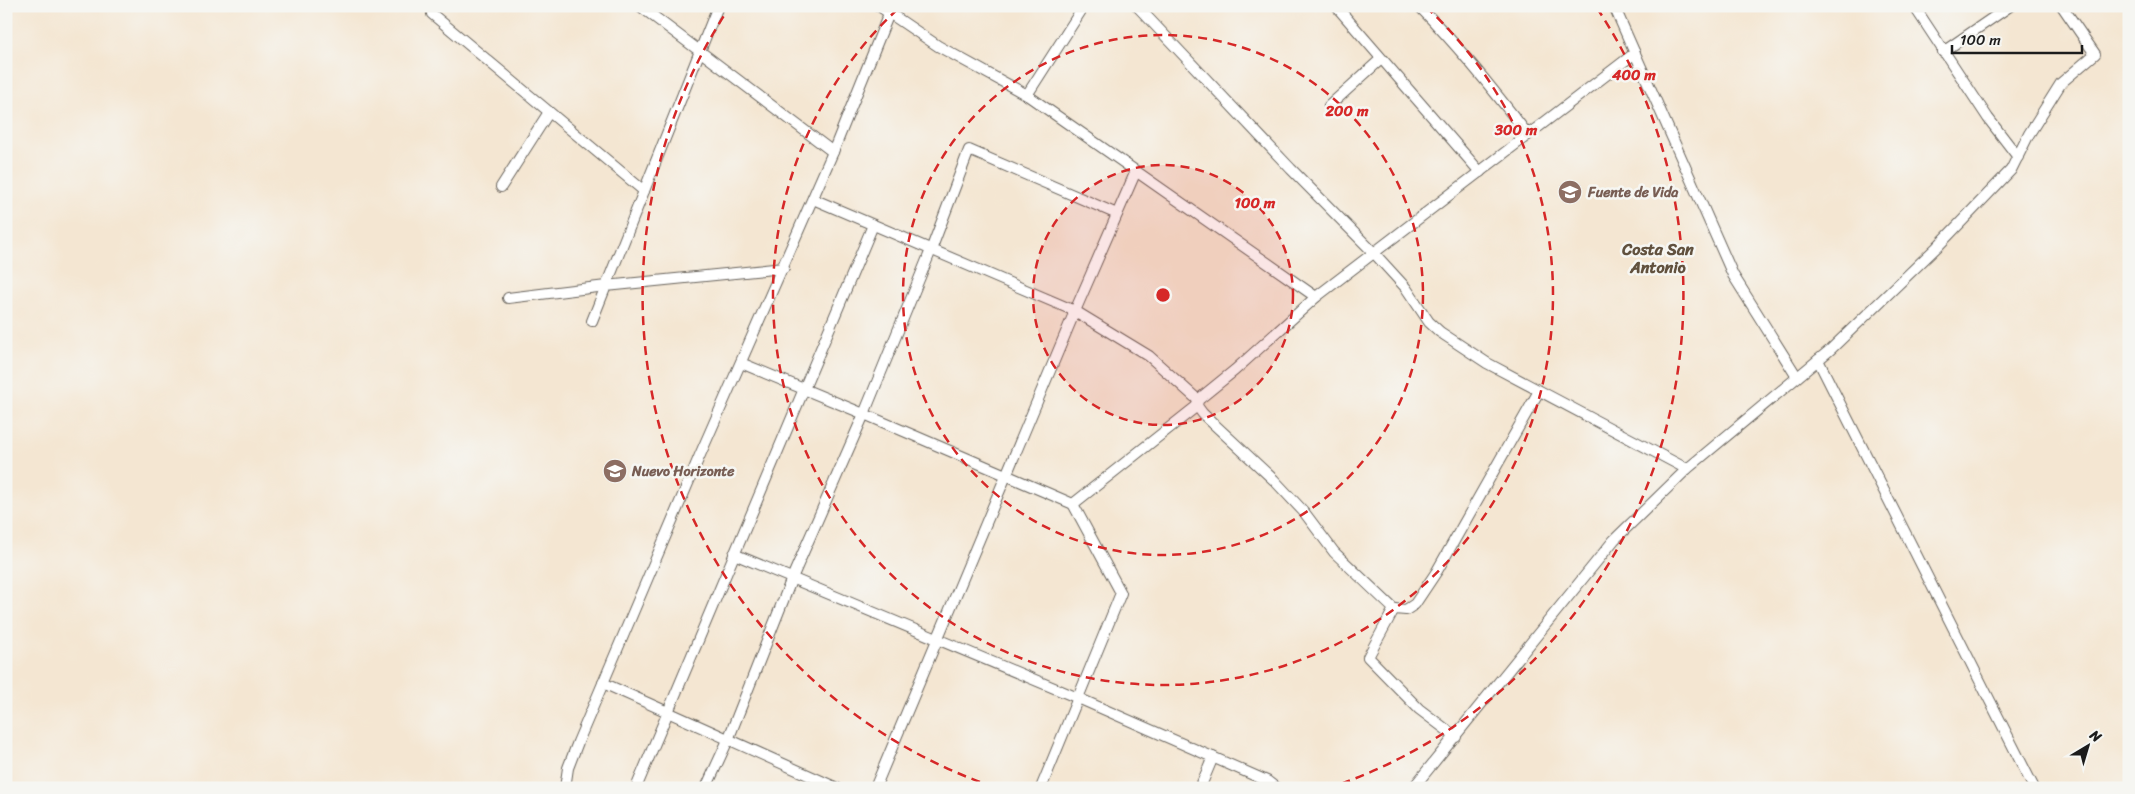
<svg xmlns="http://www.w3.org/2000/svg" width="2135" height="794" font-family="Sriracha,sans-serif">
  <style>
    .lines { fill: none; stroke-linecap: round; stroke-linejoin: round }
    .minor-casing { stroke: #68635c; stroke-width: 12 }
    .minor { stroke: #fff; stroke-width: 10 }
    .ring { fill: none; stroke: #d62828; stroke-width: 2.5; stroke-dasharray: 9 6 }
    .labels { text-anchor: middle; stroke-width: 5; stroke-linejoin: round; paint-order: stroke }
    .education-label { font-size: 14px; font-weight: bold; fill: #785e54; stroke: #f6f6f2; text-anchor: start }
    .quarter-label { font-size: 16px; font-weight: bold; fill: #61513e; stroke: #f6f6f2 }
    .centre { fill: #d62828; stroke: #f6f6f2; stroke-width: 2.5 }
    .ring-label { font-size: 15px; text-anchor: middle; font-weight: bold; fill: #d62828; stroke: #f6f6f2; stroke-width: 5; stroke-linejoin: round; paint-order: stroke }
  </style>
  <rect width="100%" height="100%" fill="#f6f6f2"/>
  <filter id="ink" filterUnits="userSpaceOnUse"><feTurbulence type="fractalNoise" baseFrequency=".02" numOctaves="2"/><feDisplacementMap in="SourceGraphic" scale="10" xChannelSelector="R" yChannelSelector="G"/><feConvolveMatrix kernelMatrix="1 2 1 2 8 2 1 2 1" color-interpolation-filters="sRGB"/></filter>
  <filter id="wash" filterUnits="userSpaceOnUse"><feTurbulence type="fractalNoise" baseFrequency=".0096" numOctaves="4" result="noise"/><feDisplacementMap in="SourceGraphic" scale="20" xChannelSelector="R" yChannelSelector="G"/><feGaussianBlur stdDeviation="1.12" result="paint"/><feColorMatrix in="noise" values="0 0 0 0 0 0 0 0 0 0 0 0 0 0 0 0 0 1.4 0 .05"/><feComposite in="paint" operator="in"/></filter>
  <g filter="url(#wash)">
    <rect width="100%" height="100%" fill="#f4e6d2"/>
  </g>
  <g filter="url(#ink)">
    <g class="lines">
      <g class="minor-casing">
        <g id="minor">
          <polyline points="640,6 833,152"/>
          <polyline points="879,6 938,46 1027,95"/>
          <polyline points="1084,6 1027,95 1316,297"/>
          <polyline points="1137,6 1291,169 1374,253 1406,288 1429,322 1440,332 1487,363 1687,469"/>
          <polyline points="1336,6 1480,172"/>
          <path d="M1419 6C1459 47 1494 90 1528 135"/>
          <polyline points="1614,6 1733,275 1797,377"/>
          <polyline points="1914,6 1988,118 2018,157"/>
          <polyline points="432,14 644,191"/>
          <polyline points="1943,52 2010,6"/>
          <polyline points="1329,106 1381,59"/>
          <polyline points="501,187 549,112"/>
          <polyline points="813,199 1075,311 1149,356 1198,400"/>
          <polyline points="508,298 606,286 784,268"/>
          <polyline points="592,321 718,6"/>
          <polyline points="1818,360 2034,788"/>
          <polyline points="741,363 864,414 1073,504 1121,593 1041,788"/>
          <polyline points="1073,504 1197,406"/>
          <polyline points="734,554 1078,698 1267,781 1276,788"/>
          <polyline points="1394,609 1406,610 1415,604 1437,571 1539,391"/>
          <polyline points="603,683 837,788"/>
          <polyline points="1456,737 1419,709 1368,657 1394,609 1334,552 1304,512 1274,480 1203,414 1197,406 1198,400 1235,370 1316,297 1635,53"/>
          <polyline points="565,788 568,768 578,742 700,455 833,152 892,6"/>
          <polyline points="636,788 873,225"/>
          <polyline points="706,788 728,740 792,578 864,414 931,250 969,150 1117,214"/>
          <polyline points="875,788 1075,311 1136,171"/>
          <polyline points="1200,788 1213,757"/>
          <polyline points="1413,788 1614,540 1687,469 1830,350 1937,247 2011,170 2029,134 2061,83 2095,54 2062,6"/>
        </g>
      </g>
      <use href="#minor" class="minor"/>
    </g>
  </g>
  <circle cx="1163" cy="295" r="130" fill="#d62828" fill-opacity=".12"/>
  <g class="ring">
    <circle cx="1163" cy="295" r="130"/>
    <circle cx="1163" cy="295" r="260"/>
    <path d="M1426 7A390 390 0 1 1 900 7"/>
    <path d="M994 787A520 520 0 0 1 729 8M1597 8A520 520 0 0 1 1332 787"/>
  </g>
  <defs>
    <g id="school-disc" transform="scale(1.25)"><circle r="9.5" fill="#8d6e63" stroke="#f6f6f2"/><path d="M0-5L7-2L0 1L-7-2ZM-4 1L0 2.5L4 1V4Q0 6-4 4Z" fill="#fff"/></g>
  </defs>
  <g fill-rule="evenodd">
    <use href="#school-disc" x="1570" y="192"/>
    <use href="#school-disc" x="615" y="471"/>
  </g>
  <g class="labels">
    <g class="education-label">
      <text x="1588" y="197">Fuente de Vida</text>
      <text x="632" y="476">Nuevo Horizonte</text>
    </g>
    <g class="quarter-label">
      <text x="1658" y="255">Costa San<tspan x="1658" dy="18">Antonio</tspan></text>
    </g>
  </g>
  <circle cx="1163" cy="295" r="8" class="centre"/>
  <g class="ring-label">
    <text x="1634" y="80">400 m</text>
    <text x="1347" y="116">200 m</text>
    <text x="1516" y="135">300 m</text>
    <text x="1255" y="208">100 m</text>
  </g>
  <rect width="2135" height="794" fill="none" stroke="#f6f6f2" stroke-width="25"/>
  <g transform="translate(2088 746) rotate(38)" stroke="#f6f6f2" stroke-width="4" paint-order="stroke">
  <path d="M0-4L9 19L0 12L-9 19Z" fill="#1c1c1c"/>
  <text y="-8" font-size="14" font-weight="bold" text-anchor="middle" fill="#1c1c1c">N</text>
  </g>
  <path d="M1952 45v8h130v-8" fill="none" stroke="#1c1c1c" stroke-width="2.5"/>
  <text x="1960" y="45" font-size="15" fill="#1c1c1c" stroke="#f6f6f2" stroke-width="4" paint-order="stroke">100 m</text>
</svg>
